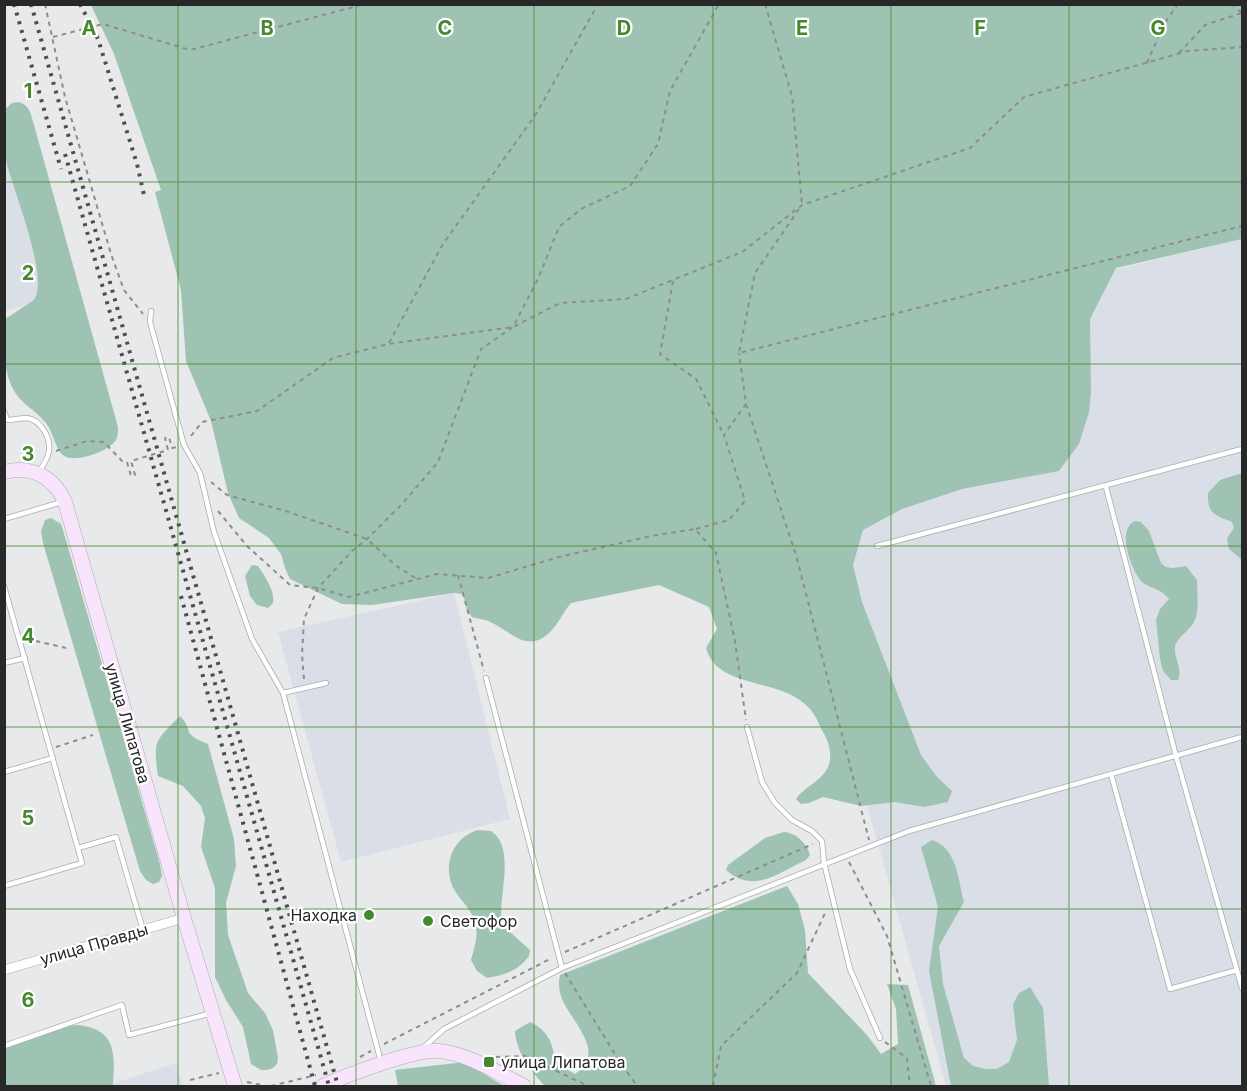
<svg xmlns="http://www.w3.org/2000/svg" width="1247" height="1091" font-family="Inter,sans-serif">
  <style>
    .built { fill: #dadfe7 }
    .green { fill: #9fc3b2 }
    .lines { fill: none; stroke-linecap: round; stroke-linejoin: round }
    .lane-casing { stroke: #aaabad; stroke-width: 6 }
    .street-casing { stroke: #aaabad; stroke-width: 10 }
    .secondary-casing { stroke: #aaabad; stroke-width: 15 }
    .path { stroke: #8d8d8f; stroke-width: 2; stroke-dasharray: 4.5 4.5; stroke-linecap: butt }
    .lane { stroke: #fff; stroke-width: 4.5 }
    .street { stroke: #fff; stroke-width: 9 }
    .secondary { stroke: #f9e4fd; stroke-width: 14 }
    .rail { stroke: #4e4e4f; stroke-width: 4; stroke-dasharray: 3 6; stroke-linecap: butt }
    .grid { fill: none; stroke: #45892e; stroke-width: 1.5; stroke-opacity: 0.55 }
    .poi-dot { fill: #45892e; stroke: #fff; stroke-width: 2 }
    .labels { text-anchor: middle; stroke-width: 4.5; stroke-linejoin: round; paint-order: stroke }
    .street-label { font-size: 16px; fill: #282829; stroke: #fff }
    .poi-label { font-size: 16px; fill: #282829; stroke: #fff; text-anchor: start }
    .grid-label { font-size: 20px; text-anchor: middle; font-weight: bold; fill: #45892e; stroke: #fff; stroke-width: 4.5; stroke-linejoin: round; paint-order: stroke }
  </style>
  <rect width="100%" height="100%" fill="#e8e9eb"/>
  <g class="built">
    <polygon points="4,103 59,296 5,311 4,311"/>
    <polygon points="1242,239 1242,1086 946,1086 742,360"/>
    <polygon points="454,593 510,819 341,862 278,632"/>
    <polygon points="176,1063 183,1086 104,1086 105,1086"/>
  </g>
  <g class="green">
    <path d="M91 5H1242V239L1116 268 1090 319 1091 392 1089 412 1079 444 1059 471 962 489 902 509 863 530 853 565 862 602 921 755 937 777 952 791 948 802 924 807 895 802 861 806 823 797 809 803 801 804 796 799C805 786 821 782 828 767 833 756 829 742 823 732 819 724 815 714 809 708 782 677 717 690 706 648L717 629 709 607 659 585 571 603C563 612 558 625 549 633 526 654 511 631 490 622 485 619 478 619 472 617L467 610 463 594 454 593 372 605 342 604 290 579 285 568 281 554 269 538 239 518 228 493 211 421 186 361 181 290 155 192 161 190 114 54Z"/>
    <path d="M19 102C30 105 31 115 34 125L118 427C118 431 118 436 116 440 108 452 74 464 63 455 56 450 53 432 46 423 36 410 19 403 12 387 2 366 4 342 5 319L34 300C50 276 11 186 5 156 2 142 4 124 5 109L12 103Z"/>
    <path d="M1242 473V560L1229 549 1227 538 1234 528 1232 522C1215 515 1207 514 1208 493L1220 480Z"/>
    <polygon points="51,518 61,524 63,530 160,864 162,876 159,882 153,884 146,880 140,871 43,543 41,531 45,520"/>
    <path d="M1135 521 1141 522 1149 531 1161 563 1166 567 1173 568 1186 566 1197 580C1197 591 1199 606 1196 617 1193 630 1176 636 1175 648 1174 659 1183 669 1178 680H1171L1163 671 1160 659 1156 620 1160 609 1169 599C1158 586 1149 589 1141 581 1131 569 1116 529 1135 521Z"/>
    <path d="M252 565 258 566C265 577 275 590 273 603L268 608 257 605 250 596 245 576Z"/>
    <path d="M180 716C195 732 180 733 208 744L234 839 236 866 226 903 228 935 248 993 265 1013 273 1030 278 1058 277 1064 273 1068 267 1070H261L251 1064 243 1027 226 1000 215 977V888L201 847 205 818 201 806 183 786 158 776C153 740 155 741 180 716Z"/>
    <path d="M478 830 491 831C517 848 497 899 502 925L530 950 529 956C518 971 505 975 487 978L477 971 471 960C474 948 479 936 475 923 472 910 462 902 455 891 441 868 452 837 478 830Z"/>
    <path d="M784 832C796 833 808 844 810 855L806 860C779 872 754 895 726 870L728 865 765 838Z"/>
    <path d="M932 840C957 848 958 879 964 902L939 946 943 984 964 1058 973 1066 986 1069H997L1009 1062 1017 1040 1013 1004 1019 993 1030 987 1043 1008 1049 1086H951L929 971 938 907 921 847Z"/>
    <path d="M787 886 798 904 805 930 808 973 867 1035 881 1054 898 1044 896 1009 887 984 908 985 936 1086H545C531 1071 516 1052 515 1031L530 1022C540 1026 549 1035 552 1046 553 1049 553 1052 554 1055 558 1064 568 1070 575 1074 608 1053 571 1021 562 999 559 991 558 983 560 975Z"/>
    <path d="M79 1025C117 1030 115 1055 113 1086H5V1048L54 1027Z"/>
    <polygon points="465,1062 504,1086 398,1086 395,1070"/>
  </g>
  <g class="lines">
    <g class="lane-casing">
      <g id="lane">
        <polyline points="151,311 150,322 167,384 184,445 200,473 214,532 252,639 283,693 381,1062"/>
        <path d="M4 411 7 420C13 420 21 418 27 418 41 420 51 438 49 451 48 459 42 467 38 473"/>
        <polyline points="1106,487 1176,756 1242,988"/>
        <polyline points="4,519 62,502"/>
        <polyline points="877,546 1242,449"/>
        <polyline points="4,586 82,863 4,886"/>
        <polyline points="4,663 25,658"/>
        <polyline points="486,678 562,968"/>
        <polyline points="283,693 326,683"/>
        <polyline points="747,727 762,782 775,803 792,820 812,831 822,841 824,863 850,969 880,1038"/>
        <polyline points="4,772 53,758"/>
        <polyline points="1111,774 1170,989 1237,970"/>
        <polyline points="78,848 116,837 143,930"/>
        <polyline points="4,1046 122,1005 129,1035 212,1013"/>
        <polyline points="424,1047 444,1029 562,968 909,831 1242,737"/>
      </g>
    </g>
    <g class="street-casing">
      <polyline id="street" points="4,970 184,918"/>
    </g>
    <g class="secondary-casing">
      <g id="secondary">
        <path d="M4 472C31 465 54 477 65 502L184 918 235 1086"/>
        <path d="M323 1086C344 1076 418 1048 439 1051 469 1054 498 1073 524 1086"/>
      </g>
    </g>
    <g class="path">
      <polyline points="45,4 65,97 111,254 124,290 143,314"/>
      <polyline points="765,4 792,96 802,204"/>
      <polyline points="1231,4 1242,13"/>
      <polyline points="53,37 103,24 190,50 365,4"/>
      <polyline points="1179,53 1205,25 1242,13"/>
      <polyline points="1147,63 1164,24 1178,4"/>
      <polyline points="799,209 755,273 739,353 1242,226"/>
      <polyline points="673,281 660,354 696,379 724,435"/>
      <polyline points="389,343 443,244 536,114 598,4"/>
      <polyline points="746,404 796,555 869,840"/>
      <polyline points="191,436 202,422 257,411 333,358 388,344 513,327 560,303 626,299 742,252 802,205 970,148 1024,97 1188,51 1242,47"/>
      <polyline points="56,451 87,441 104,442 122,461 127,462 131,476 135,475 131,461 168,450 165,438 169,437 172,448 178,447"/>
      <polyline points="211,482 227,495 286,511 367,539 395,565 417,579"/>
      <polyline points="218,511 247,546 290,585 318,588 349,597 437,574 488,578 559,557 651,536 695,529 716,553 735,641 746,720"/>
      <polyline points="696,529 729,520 745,501 724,435 746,404 739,353"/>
      <polyline points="458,575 484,671"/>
      <polyline points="27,639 66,648"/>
      <polyline points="304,679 302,655 304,619 318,588 352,551 367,539 403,503 438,462 481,349 513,327 538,279 559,227 581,209 630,186 658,144 670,91 719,4"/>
      <polyline points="56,747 93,735"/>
      <polyline points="849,862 887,936 931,1086"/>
      <polyline points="565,952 813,844"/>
      <polyline points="565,973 618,1059 637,1086"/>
      <polyline points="885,1042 907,1058 910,1086"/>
      <polyline points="384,1044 552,958"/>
      <polyline points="360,1057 371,1051"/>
      <polyline points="496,1057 525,1056 588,1086"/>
      <polyline points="190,1080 219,1073"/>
      <polyline points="247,1082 266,1086"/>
      <polyline points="271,1086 316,1075"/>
      <polyline points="713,1086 721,1046 797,973 826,911"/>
    </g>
    <use href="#lane" class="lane"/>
    <use href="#street" class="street"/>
    <use href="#secondary" class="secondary"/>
    <g class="rail">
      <polyline points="14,4 61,169"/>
      <polyline points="31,4 338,1086"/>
      <polyline points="80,4 98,39 137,164 144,195"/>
      <polyline points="65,154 329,1086"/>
      <polyline points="181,596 315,1086"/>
    </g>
  </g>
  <path class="grid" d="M178 4V1086M356 4V1086M534 4V1086M713 4V1086M891 4V1086M1069 4V1086M4 182H1242M4 364H1242M4 546H1242M4 727H1242M4 909H1242"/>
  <g class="poi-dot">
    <circle cx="369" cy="915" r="6"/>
    <circle cx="428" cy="921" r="6"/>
    <rect x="483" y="1056" width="12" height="12" rx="3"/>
  </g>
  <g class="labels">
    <g class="street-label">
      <text transform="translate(128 723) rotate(74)" y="6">улица Липатова</text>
      <text transform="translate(94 944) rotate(-16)" y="6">улица Правды</text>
    </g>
    <g class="poi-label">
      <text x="357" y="921" text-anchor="end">Находка</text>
      <text x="440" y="927">Светофор</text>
      <text x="501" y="1068">улица Липатова</text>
    </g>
  </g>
  <g class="grid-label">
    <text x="89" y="35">A</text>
    <text x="267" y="35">B</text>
    <text x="445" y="35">C</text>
    <text x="624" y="35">D</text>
    <text x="802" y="35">E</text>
    <text x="980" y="35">F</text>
    <text x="1158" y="35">G</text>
    <text x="28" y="98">1</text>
    <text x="28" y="280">2</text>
    <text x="28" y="461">3</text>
    <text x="28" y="643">4</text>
    <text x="28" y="825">5</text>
    <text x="28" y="1007">6</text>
  </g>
  <rect width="1247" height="1091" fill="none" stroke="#282829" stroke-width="12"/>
</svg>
